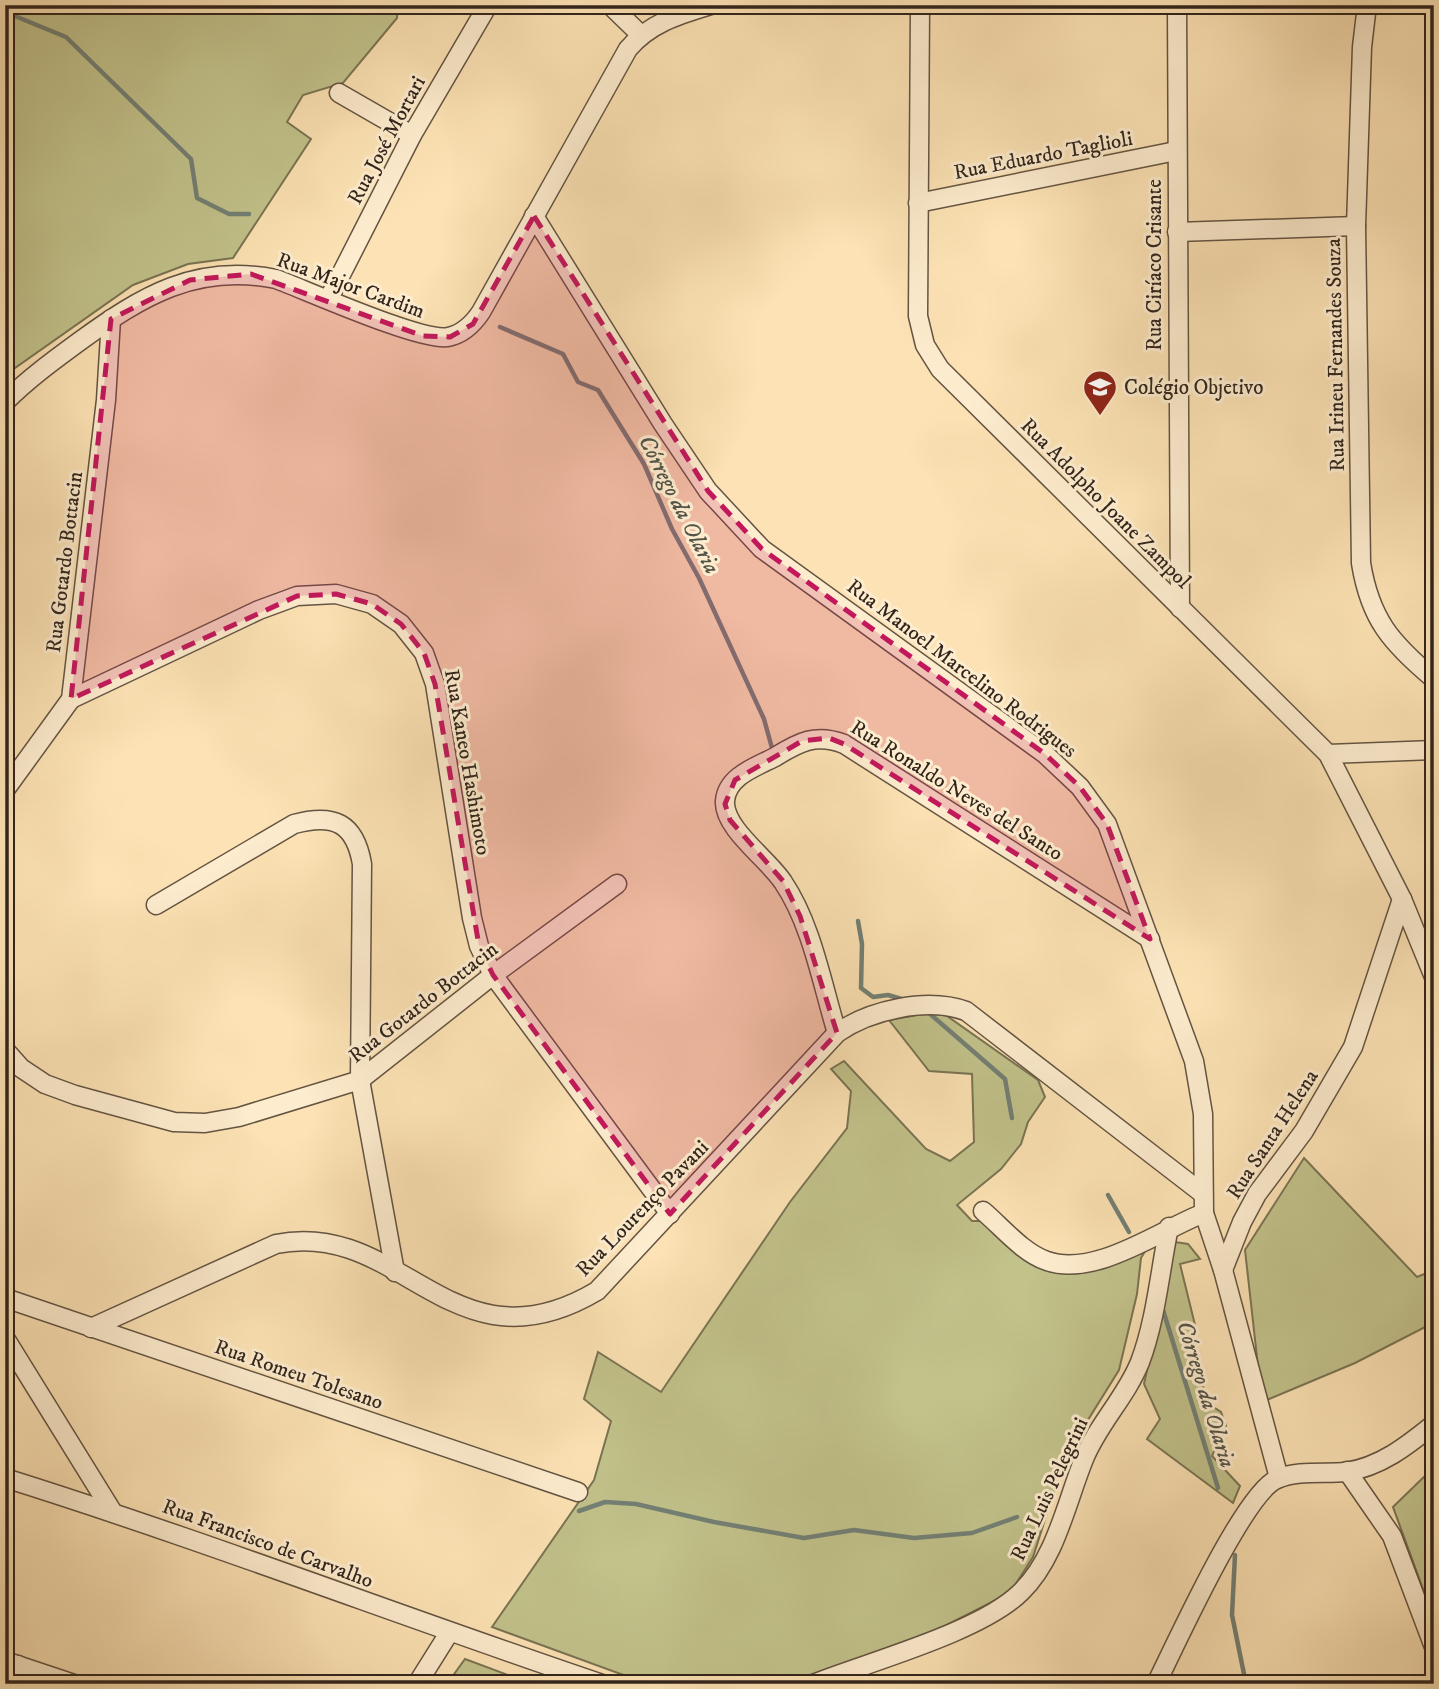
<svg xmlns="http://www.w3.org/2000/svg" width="1439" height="1689" font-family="'IM FELL DW Pica',serif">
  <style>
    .green { fill: #c2c28b; stroke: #7a7454; stroke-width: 2 }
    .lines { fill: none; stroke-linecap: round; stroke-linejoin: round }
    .stream { stroke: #738075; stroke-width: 4.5 }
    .minor-casing { stroke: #645442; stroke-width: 21 }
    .minor { stroke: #fdecce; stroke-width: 18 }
    .marked { fill: #c2185b; fill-opacity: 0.2; stroke: #c2185b; stroke-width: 5; stroke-dasharray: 14 9; stroke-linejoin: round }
    .labels { text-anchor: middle; stroke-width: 6; stroke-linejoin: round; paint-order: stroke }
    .street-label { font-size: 21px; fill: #32251c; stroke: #fdecce }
    .poi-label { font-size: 21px; fill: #32251c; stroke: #fdecce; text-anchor: start }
    .water-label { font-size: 23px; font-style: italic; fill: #535348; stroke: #fdecce }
  </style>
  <rect width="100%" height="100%" fill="#fce2b4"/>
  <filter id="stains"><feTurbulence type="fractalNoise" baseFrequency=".00286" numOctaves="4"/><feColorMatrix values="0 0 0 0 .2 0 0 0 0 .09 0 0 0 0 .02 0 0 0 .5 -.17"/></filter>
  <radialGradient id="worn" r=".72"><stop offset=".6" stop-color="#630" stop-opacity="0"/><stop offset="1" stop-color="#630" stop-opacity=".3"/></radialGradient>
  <g class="green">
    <polygon points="5,5 398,5 397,18 343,83 303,95 287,122 311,139 233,258 188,264 133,285 5,375"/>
    <polygon points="940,1011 1038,1080 1045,1097 1028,1122 1021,1144 1001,1169 957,1205 972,1221 988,1221 1046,1268 1151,1241 1141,1258 1137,1294 1119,1370 1065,1457 1033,1557 1010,1593 921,1638 788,1684 648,1684 492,1627 594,1480 611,1421 584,1399 598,1352 661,1392 790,1202 847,1128 851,1091 831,1069 844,1061 926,1149 950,1161 974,1142 972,1074 929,1071 889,1020"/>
    <polygon points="1304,1158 1417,1277 1434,1270 1434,1330 1429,1325 1355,1363 1262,1402 1245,1250"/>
    <polygon points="1175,1242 1188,1244 1200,1259 1180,1264 1196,1329 1192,1339 1207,1403 1221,1412 1226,1426 1212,1456 1240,1486 1233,1503 1147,1439 1160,1419 1144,1384"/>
    <polygon points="1434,1467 1434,1619 1393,1507"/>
    <polygon points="465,1659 532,1684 447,1684"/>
  </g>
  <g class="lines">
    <g class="stream">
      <polyline points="5,12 66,37 191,159 197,198 229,214 249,214"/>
      <polyline points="500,327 563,354 578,382 598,390 644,464 672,529 699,578 764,719 772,748"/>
      <polyline points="858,921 862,944 861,988 873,997 888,995 905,1000"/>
      <polyline points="929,1013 1005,1079 1012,1118"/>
      <polyline points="1108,1195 1129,1232"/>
      <polyline points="1163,1310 1218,1488"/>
      <polyline points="579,1511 605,1502 636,1504 714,1522 804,1538 854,1530 914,1538 972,1533 1017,1517"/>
      <polyline points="1235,1555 1232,1615 1246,1684"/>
    </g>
    <g class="minor-casing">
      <g id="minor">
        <polyline points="610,5 640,34"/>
        <polyline points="920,5 918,316 925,345 940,369 1328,754 1402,899 1434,977"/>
        <polyline points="1177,5 1180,608"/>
        <path d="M1367 5 1362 47 1356 226 1361 563C1370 619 1391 643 1434 679"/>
        <polyline points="339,93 412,135"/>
        <polyline points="918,203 1176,151"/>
        <polyline points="534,216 663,424 708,491 762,549 1045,754 1080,787 1107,824 1194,1061 1203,1114 1204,1213 1223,1270 1279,1478"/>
        <polyline points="1177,232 1356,226"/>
        <polyline points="329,298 412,135 488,5"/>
        <path d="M5 402C28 379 54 360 80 341 142 296 196 263 276 279 308 291 422 342 448 337 463 334 473 324 481 312L628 49C650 23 678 15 711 5"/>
        <polyline points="71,699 259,610 297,596 336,594 372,604 401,624 424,653 435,684 472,918 479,946 493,975 670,1214"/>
        <polyline points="1328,754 1434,750"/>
        <polyline points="5,790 71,699 106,400 111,319"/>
        <path d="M156 905 294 824C334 813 355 823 362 864L360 1080 395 1272"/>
        <path d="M837 1033C822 984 812 925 783 882 769 860 723 828 725 801 727 776 756 767 775 757 799 742 816 733 844 744L1150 939"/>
        <polyline points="5,1050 21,1068 45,1084 75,1095 174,1122 205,1123 239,1117 360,1080 493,975 617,884"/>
        <path d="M983 1211C1002 1227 1023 1253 1047 1261 1095 1278 1160 1230 1204 1213"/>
        <polyline points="1223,1270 1242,1222 1257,1194 1304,1131 1353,1047 1402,899"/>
        <polyline points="5,1298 578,1492"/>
        <path d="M91 1328 276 1244C402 1218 452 1377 597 1291L837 1033C870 1010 927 997 966 1011L1202 1193"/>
        <polyline points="5,1338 112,1511"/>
        <polyline points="1347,1471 1392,1536 1434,1647"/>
        <path d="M5 1478C206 1541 403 1617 602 1684"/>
        <polyline points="5,1661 74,1684"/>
        <polyline points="10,1684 18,1665"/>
        <polyline points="417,1684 449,1633"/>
        <path d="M813 1684C868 1662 981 1632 1021 1592 1056 1558 1066 1503 1084 1459 1098 1424 1126 1397 1140 1362 1156 1320 1160 1270 1169 1227"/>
        <path d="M1156 1684C1176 1644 1244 1493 1277 1479 1298 1470 1324 1474 1346 1472 1380 1467 1407 1446 1434 1424"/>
      </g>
    </g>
    <use href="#minor" class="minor"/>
  </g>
  <path class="marked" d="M534 216 708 491 762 549 1045 754 1080 787 1107 824 1150 939 844 744 829 738 802 741 735 780 725 804 730 820 783 881 800 916 837 1033 670 1214 493 975 479 946 435 684 424 653 401 624 372 604 336 594 297 596 71 699 111 319 190 280 251 274 423 336 450 337 473 324Z"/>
  <defs>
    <g id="school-pin" transform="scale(1.75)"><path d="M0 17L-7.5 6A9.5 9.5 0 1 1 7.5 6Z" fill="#8f2418" stroke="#fdecce"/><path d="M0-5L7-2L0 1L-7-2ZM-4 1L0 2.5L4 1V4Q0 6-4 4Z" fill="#fff"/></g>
  </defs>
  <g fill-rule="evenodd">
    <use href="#school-pin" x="1100" y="387"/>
  </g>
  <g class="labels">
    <g class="street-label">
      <text transform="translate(386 140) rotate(-62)" y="7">Rua José Mortari</text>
      <text transform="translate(1043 155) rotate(-11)" y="7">Rua Eduardo Taglioli</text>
      <text transform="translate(1154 265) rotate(-90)" y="7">Rua Ciríaco Crisante</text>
      <text transform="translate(351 285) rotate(20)" y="7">Rua Major Cardim</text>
      <text transform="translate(1335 355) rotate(-91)" y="7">Rua Irineu Fernandes Souza</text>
      <text transform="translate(1106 503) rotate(45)" y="7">Rua Adolpho Joane Zampol</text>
      <text transform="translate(64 562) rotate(-83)" y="7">Rua Gotardo Bottacin</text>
      <text transform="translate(962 668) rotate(37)" y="7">Rua Manoel Marcelino Rodrigues</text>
      <text transform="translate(468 762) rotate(80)" y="7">Rua Kaneo Hashimoto</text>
      <text transform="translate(957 790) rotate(32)" y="7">Rua Ronaldo Neves del Santo</text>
      <text transform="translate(423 1002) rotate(-38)" y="7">Rua Gotardo Bottacin</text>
      <text transform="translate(1272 1134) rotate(-57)" y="7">Rua Santa Helena</text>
      <text transform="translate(642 1208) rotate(-46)" y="7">Rua Lourenço Pavani</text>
      <text transform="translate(299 1374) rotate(19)" y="7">Rua Romeu Tolesano</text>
      <text transform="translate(1049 1489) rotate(-65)" y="7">Rua Luis Pelegrini</text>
      <text transform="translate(268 1543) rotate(20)" y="7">Rua Francisco de Carvalho</text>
    </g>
    <g class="poi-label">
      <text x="1124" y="394">Colégio Objetivo</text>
    </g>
    <g class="water-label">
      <text transform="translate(680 504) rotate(63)" y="8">Córrego da Olaria</text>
      <text transform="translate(1207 1394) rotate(73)" y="8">Córrego da Olaria</text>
    </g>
  </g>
  <rect width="1439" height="1689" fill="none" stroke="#fce2b4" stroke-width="28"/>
  <rect x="7" y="7" width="1425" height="1675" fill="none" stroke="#32251c" stroke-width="3.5"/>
  <rect x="14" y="14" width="1411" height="1661" fill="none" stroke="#32251c" stroke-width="2"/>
  <rect width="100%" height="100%" filter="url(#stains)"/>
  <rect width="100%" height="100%" fill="url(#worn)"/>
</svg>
